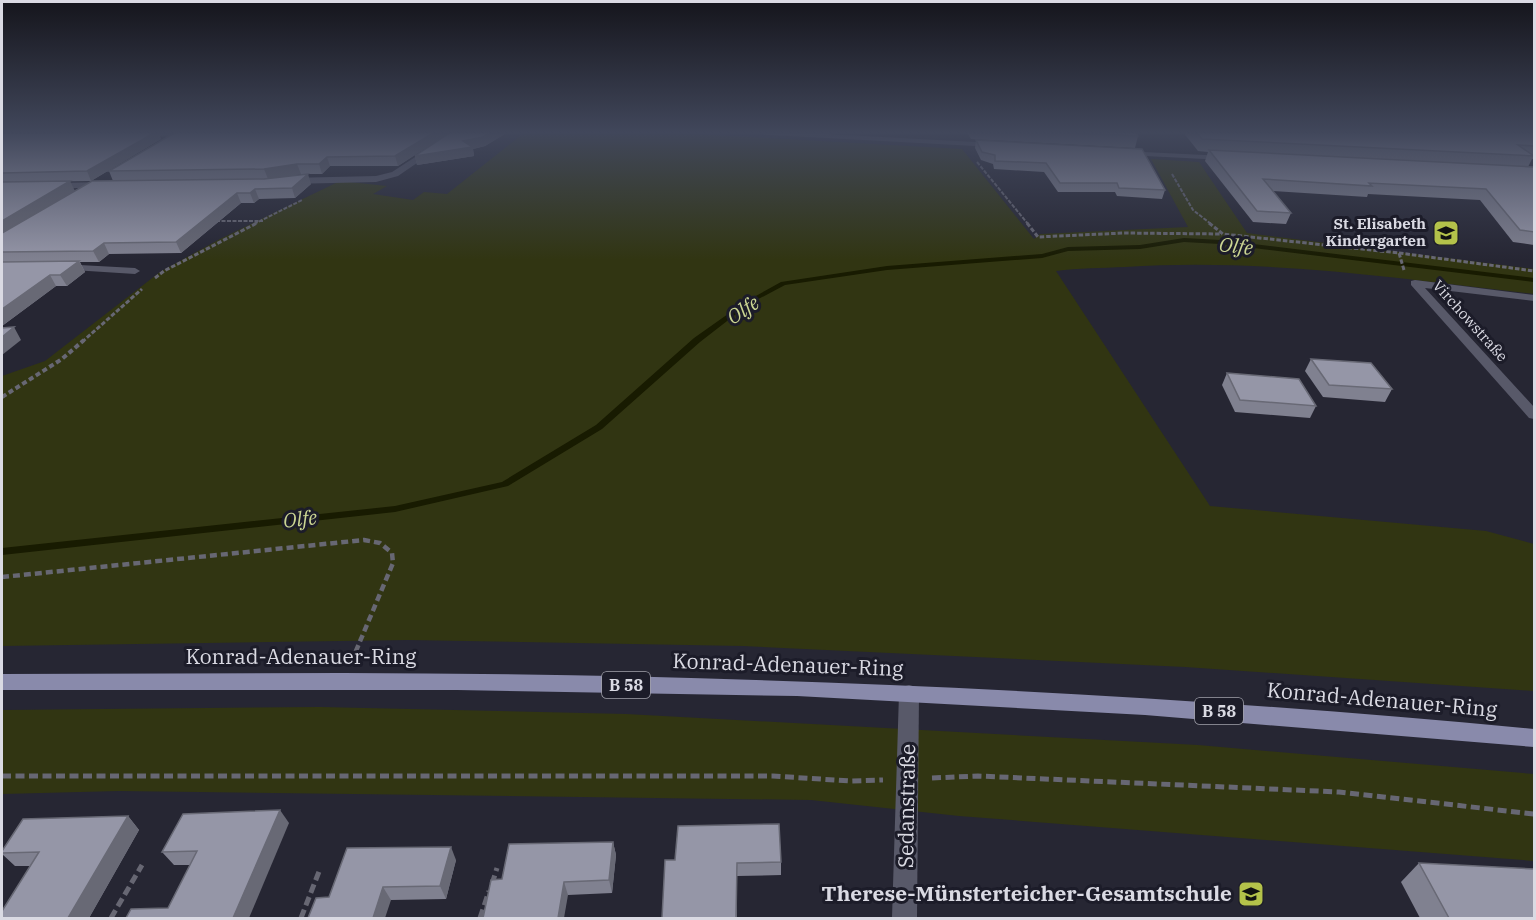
<svg xmlns="http://www.w3.org/2000/svg" width="1536" height="920" font-family="'IBM Plex Serif',serif">
  <style>
    .green { fill: #313512 }
    .lines { fill: none; stroke-linecap: round; stroke-linejoin: round }
    .stream { fill: #181b01; fill-rule: evenodd }
    .path-far4 { stroke: #676773; stroke-width: 2; stroke-dasharray: 4 1.5; stroke-linecap: butt }
    .path-far3 { stroke: #676773; stroke-width: 3; stroke-dasharray: 4.5 2; stroke-linecap: butt }
    .path-far2 { stroke: #676773; stroke-width: 4; stroke-dasharray: 5 3; stroke-linecap: butt }
    .path-far1 { stroke: #676773; stroke-width: 4.5; stroke-dasharray: 7 4; stroke-linecap: butt }
    .path { stroke: #676773; stroke-width: 5; stroke-dasharray: 9 4.5; stroke-linecap: butt }
    .minor { fill: #585969; fill-rule: evenodd }
    .primary { fill: #898aab; fill-rule: evenodd }
    .wall { fill: #808190 }
    .shaded-wall { fill: #686975 }
    .building { fill: #9596a7; stroke: #686975; stroke-width: 1.5 }
    .labels { text-anchor: middle; stroke-width: 6; stroke-linejoin: round; paint-order: stroke }
    .far-poi-label { font-size: 15px; font-weight: bold; fill: #dadae3; stroke: #1c1c29; text-anchor: end }
    .far-street-label { font-size: 15px; fill: #dadae3; stroke: #1c1c29 }
    .shield { fill: #1c1c29; stroke: #a1a1ab; stroke-width: 1.5 }
    .shield-label { font-size: 16px; font-weight: bold; fill: #dadae3 }
    .water-label { font-size: 20px; font-style: italic; fill: #cbd592; stroke: #1c1c29 }
    .near-street-label { font-size: 21px; fill: #dadae3; stroke: #1c1c29 }
    .near-poi-label { font-size: 21px; font-weight: bold; fill: #dadae3; stroke: #1c1c29; text-anchor: end }
  </style>
  <rect width="100%" height="100%" fill="#262633"/>
  <g class="green">
    <path d="M525 132H661L962 149 1034 239 1040 234 1188 227 1151 159 1199 162 1247 233 1534 269V294C1399 278 1261 258 1125 267 1102 268 1078 268 1056 271L1210 506 1486 531 1534 544V691L1185 667 743 646 408 640 2 646V376L45 361 160 272 220 239 340 181 387 186 373 194 413 200 424 192 447 194Z"/>
    <polygon points="320,707 626,714 1198,745 1534,774 1534,861 959,816 811,800 119,791 2,794 2,710"/>
  </g>
  <g class="lines">
    <polygon class="stream" points="1184,238 1220,240 1534,278 1534,282 1220,244 1184,242 1140,249 1068,251 1042,258 887,270 785,285 749,304 700,342 602,429 508,486 395,512 2,555 2,548 395,506 502,482 596,425 694,338 745,302 781,282 887,266 1042,254 1068,247 1140,245"/>
    <g class="path-far4">
      <polyline points="977,162 1028,224"/>
      <polyline points="1172,174 1193,210 1211,224"/>
      <polyline points="216,221 263,221"/>
      <polyline points="254,224 302,200"/>
    </g>
    <g class="path-far3">
      <polyline points="1027,223 1038,237 1124,233 1222,234"/>
      <polyline points="1209,223 1223,234 1399,253 1404,270"/>
      <polyline points="1399,253 1534,271"/>
      <polyline points="155,278 164,271 257,223"/>
      <polyline points="82,342 142,289"/>
    </g>
    <polyline class="path-far2" points="2,397 62,359 84,340"/>
    <polyline class="path-far1" points="2,577 364,540 380,543 392,553 393,563 353,658"/>
    <g class="path">
      <polyline points="2,776 773,776 850,781 883,780"/>
      <polyline points="932,778 978,776 1339,792 1534,814"/>
      <polyline points="492,884 497,868"/>
      <polyline points="111,918 142,865"/>
      <polyline points="301,918 320,869"/>
      <polyline points="480,918 489,891"/>
    </g>
    <g class="minor">
      <polygon points="190,132 194,134 193,136 139,137 135,135 139,133"/>
      <polygon points="454,132 462,132 398,176 376,182 289,184 285,181 289,178 376,176 392,172"/>
      <polygon points="750,132 788,132 994,143 998,145 994,147 754,134"/>
      <polygon points="1123,151 1225,156 1229,158 1225,160 1126,155 1123,155"/>
      <polygon points="103,182 107,185 106,187 52,189 48,186 52,183"/>
      <polygon points="61,264 135,268 140,271 135,274 57,269 57,265"/>
      <polygon points="1415,280 1534,295 1534,301 1425,288 1534,407 1534,419 1529,418 1411,285 1411,281"/>
      <polygon points="909,685 916,687 919,693 917,918 892,918 899,693 902,687"/>
    </g>
    <path class="primary" d="M343 673C741 674 1138 691 1534 729V747L1145 715 797 696 457 690H2V674Z"/>
  </g>
  <g class="wall">
    <polygon points="2,132 158,132 161,139 91,181 25,182 75,191 311,184 295,198 259,199 254,203 241,203 181,253 109,254 99,262 80,262 85,272 67,286 56,286 2,326"/>
    <polygon points="176,132 508,132 485,146 473,149 474,156 417,165 415,156 442,137 398,166 330,166 322,174 301,174 268,179 113,181 109,171"/>
    <polygon points="967,132 1136,132 1138,136 1135,148 971,139"/>
    <polygon points="1183,132 1534,132 1534,159 1532,159 1528,167 1534,167 1534,245 1513,242 1480,200 1368,194 1367,197 1273,191 1291,213 1286,224 1253,222 1205,161 1208,152 1198,151"/>
    <polygon points="976,140 1165,190 1162,199 1117,196 1115,192 1058,192 1044,172 994,169 993,164 981,160 975,148"/>
    <polygon points="1311,359 1392,389 1385,402 1323,397 1305,371"/>
    <polygon points="1227,373 1316,406 1310,418 1235,412 1222,385"/>
    <polygon points="128,816 139,830 89,918 2,918 30,866 15,866 2,854 2,851"/>
    <polygon points="289,823 168,908 190,865 174,865 162,852"/>
    <polygon points="613,842 616,855 612,893 568,895 502,879"/>
    <polygon points="456,860 446,899 391,900 329,897"/>
    <polygon points="675,860 781,862 781,875 737,876 737,918 662,918"/>
    <polygon points="1419,863 1534,918 1420,918 1401,882"/>
  </g>
  <g class="shaded-wall">
    <polygon points="156,132 158,132 161,139 91,181 87,171"/>
    <polygon points="435,132 451,132 398,166 395,156"/>
    <polygon points="493,132 508,132 485,146 473,149 474,156 417,165 415,156"/>
    <polygon points="327,157 330,166 322,174 319,164"/>
    <polygon points="297,164 301,174 268,179 264,169"/>
    <polygon points="308,174 311,184 295,198 292,188"/>
    <polygon points="70,181 75,191 2,236 2,221"/>
    <polygon points="255,189 259,199 254,203 250,193"/>
    <polygon points="237,193 241,203 181,253 176,242"/>
    <polygon points="104,243 109,254 99,262 93,251"/>
    <polygon points="79,261 85,272 67,286 60,275"/>
    <polygon points="50,275 56,286 2,326 2,309"/>
    <polygon points="14,327 21,340 2,355 2,337"/>
    <polygon points="280,810 289,823 249,918 233,918"/>
    <polygon points="128,816 139,830 89,918 68,918"/>
    <polygon points="613,842 616,855 612,893 609,880"/>
    <polygon points="451,847 456,860 446,899 440,886"/>
    <polygon points="564,882 568,895 564,918 558,918"/>
    <polygon points="383,887 391,900 385,918 373,918"/>
  </g>
  <g class="building">
    <polygon points="93,132 156,132 87,171 2,173 2,133"/>
    <polygon points="176,132 435,132 395,156 327,157 319,164 297,164 264,169 109,171"/>
    <polygon points="451,132 493,132 483,137 463,141 472,147 415,156"/>
    <polygon points="1047,132 1136,132 1138,136"/>
    <polygon points="1196,132 1534,132 1534,146 1518,145 1534,156 1202,139"/>
    <polygon points="976,140 1142,149 1165,190 1119,188 1117,183 1060,183 1046,163 995,161 995,155 982,152"/>
    <polygon points="1209,150 1534,167 1534,232 1520,230 1486,189 1369,183 1372,186 1263,179 1291,213 1257,211"/>
    <polygon points="308,174 292,188 255,189 250,193 237,193 176,242 104,243 93,251 2,252 2,233 92,181 264,179"/>
    <polygon points="70,181 2,221 2,182"/>
    <polygon points="79,261 60,275 50,275 2,309 2,262"/>
    <polygon points="14,327 2,337 2,328"/>
    <polygon points="1311,359 1371,363 1392,389 1329,385"/>
    <polygon points="1227,373 1299,379 1316,406 1240,400"/>
    <polygon points="280,810 233,918 126,918 131,909 168,908 197,851 162,852 183,814"/>
    <polygon points="128,816 68,918 2,918 2,911 39,852 2,853 2,851 23,819"/>
    <polygon points="779,824 781,862 737,863 736,918 773,918 662,918 665,860 675,860 678,826"/>
    <polygon points="613,842 609,880 564,882 558,918 483,918 491,880 502,879 509,844"/>
    <polygon points="451,847 440,886 383,887 373,918 308,918 316,898 329,897 347,848"/>
    <polygon points="1419,863 1534,869 1534,918 1449,918"/>
  </g>
  <linearGradient id="sky" x2="0" y2="1"><stop stop-color="#15151c"/><stop offset="0.51" stop-color="#41475b"/><stop offset="1" stop-color="#41475b" stop-opacity="0"/></linearGradient>
  <rect width="1536" height="260" fill="url(#sky)"/>
  <defs>
    <g id="school-square" transform="scale(1.35)"><rect x="-9" y="-9" width="18" height="18" rx="4" fill="#b4c24a" stroke="#1c1c29"/><path d="M0-5L7-2L0 1L-7-2ZM-4 1L0 2.5L4 1V4Q0 6-4 4Z" fill="#111"/></g>
  </defs>
  <g fill-rule="evenodd">
    <use href="#school-square" x="1446" y="233"/>
    <use href="#school-square" x="1251" y="894"/>
  </g>
  <g class="labels">
    <g class="far-poi-label">
      <text x="1426" y="229">St. Elisabeth<tspan x="1426" dy="17">Kindergarten</tspan></text>
    </g>
    <g class="far-street-label">
      <text transform="translate(1470 321) rotate(48)" y="5">Virchowstraße</text>
    </g>
    <g class="shield">
      <rect x="602" y="672" width="48" height="26" rx="4.5"/>
      <rect x="1195" y="698" width="48" height="26" rx="4.5"/>
    </g>
    <g class="shield-label">
      <text x="626" y="691">B 58</text>
      <text x="1219" y="717">B 58</text>
    </g>
    <g class="water-label">
      <text transform="translate(1236 246) rotate(7)" y="7">Olfe</text>
      <text transform="translate(743 310) rotate(-34)" y="7">Olfe</text>
      <text transform="translate(300 519) rotate(-6)" y="7">Olfe</text>
    </g>
    <g class="near-street-label">
      <text x="301" y="664">Konrad-Adenauer-Ring</text>
      <text transform="translate(788 665) rotate(2)" y="7">Konrad-Adenauer-Ring</text>
      <text transform="translate(1382 700) rotate(5)" y="7">Konrad-Adenauer-Ring</text>
      <text transform="translate(907 806) rotate(-89)" y="7">Sedanstraße</text>
    </g>
    <g class="near-poi-label">
      <text x="1232" y="901">Therese-Münsterteicher-Gesamtschule</text>
    </g>
  </g>
  <rect width="1536" height="920" fill="none" stroke="#dadae3" stroke-width="6"/>
</svg>
